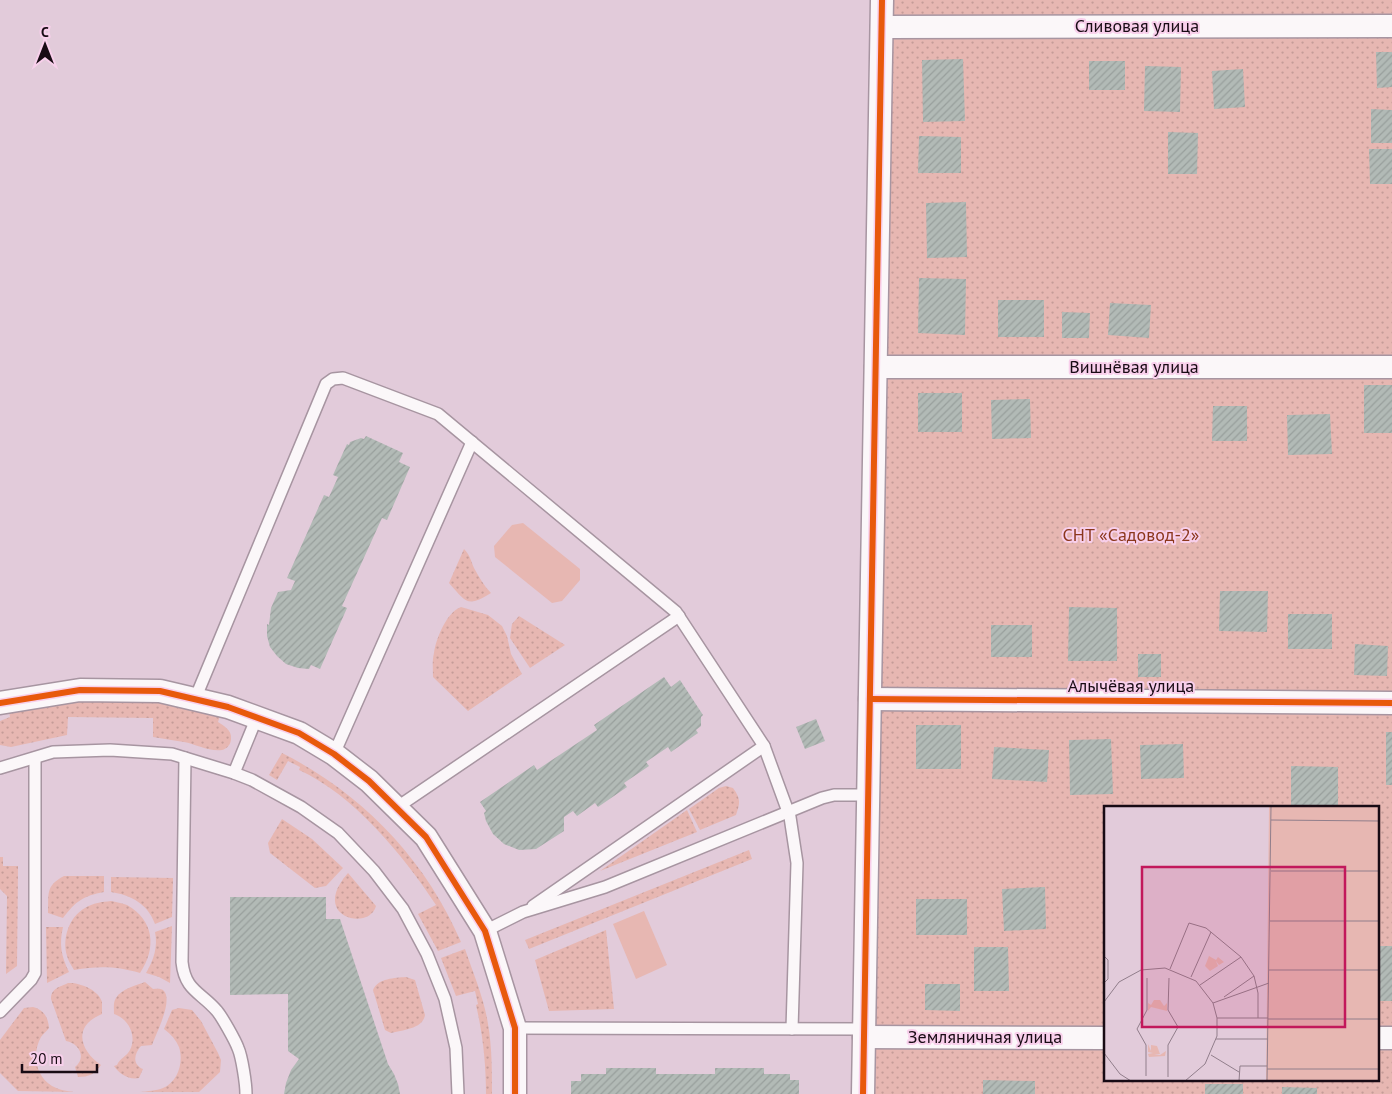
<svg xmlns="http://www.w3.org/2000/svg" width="1392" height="1094" font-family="'PT Sans',sans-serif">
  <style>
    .green { fill: url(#green-dots); fill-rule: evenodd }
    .pitch { fill: #e7b7b2 }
    .building { fill: url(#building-hatch) }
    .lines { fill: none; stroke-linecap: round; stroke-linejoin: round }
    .service-casing { stroke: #a795a1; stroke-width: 14 }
    .minor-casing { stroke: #a795a1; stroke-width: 25 }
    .service { stroke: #fbf7f9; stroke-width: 11 }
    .minor { stroke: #fbf7f9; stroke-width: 22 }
    .cycleway-casing { stroke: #f8cfeb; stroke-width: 9 }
    .cycleway { stroke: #e8590c; stroke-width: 6 }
    .labels { text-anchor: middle; stroke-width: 4; stroke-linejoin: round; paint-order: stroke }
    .street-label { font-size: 18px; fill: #180b14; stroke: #f8cfeb }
    .park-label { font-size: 18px; fill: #8b371c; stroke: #f8cfeb }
    .inset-road { fill: none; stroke: #917e8b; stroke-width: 1 }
    .view { fill: #c2185b; fill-opacity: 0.15; stroke: #c2185b; stroke-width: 2.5 }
    .inset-edge { fill: none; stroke: #180b14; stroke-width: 2.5 }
  </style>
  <defs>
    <pattern id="green-dots" width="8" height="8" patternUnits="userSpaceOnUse" patternTransform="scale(1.25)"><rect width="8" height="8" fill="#e7b7b2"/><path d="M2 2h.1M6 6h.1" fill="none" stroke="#c59c98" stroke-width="1.8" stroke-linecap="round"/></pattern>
    <pattern id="building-hatch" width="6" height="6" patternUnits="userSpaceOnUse" patternTransform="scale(1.25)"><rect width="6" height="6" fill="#b2bab6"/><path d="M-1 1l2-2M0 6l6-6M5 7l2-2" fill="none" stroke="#989f9c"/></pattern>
  </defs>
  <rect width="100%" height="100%" fill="#e2cbda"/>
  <g class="green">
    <path d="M872 0H1392V1094H859ZM1106 808H1378V1080H1106Z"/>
    <path d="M464 549C470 555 471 561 474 568 479 577 484 586 491 593 467 608 466 602 449 583Z"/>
    <path d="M461 607 488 615 502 626 507 636 511 654 522 674 468 711 433 677C433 669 432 661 434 653 436 638 447 612 461 607Z"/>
    <polygon points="519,616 565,645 530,668 510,638 512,624"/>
    <path d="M101 698 153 701 220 716 218 722C224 726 232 730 231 739 231 744 227 749 222 750 210 752 195 744 184 742 173 740 163 739 153 737V718L68 717 67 735 11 747 0 745V721L10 717 9 712Z"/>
    <path d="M282 753C363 794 425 859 461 942L438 951 418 914 436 905C403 855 354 795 299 770L300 767 288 761 277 780 269 775Z"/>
    <path d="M726 786 733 788C741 799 740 803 736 815L700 830 689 809 719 788Z"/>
    <polygon points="687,810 697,832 600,871"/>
    <polygon points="282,819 312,839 343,868 326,886 315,888 270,853 268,843"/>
    <polygon points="749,850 752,859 529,949 525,940"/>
    <polygon points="0,857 3,857 3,866 18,866 17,966 6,974 7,896 0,889"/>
    <path d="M348 873 376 906C369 932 309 917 348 873Z"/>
    <path d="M64 876H104V892C83 896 76 901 63 918L48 913C49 894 45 886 64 876Z"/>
    <path d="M111 877 173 878 172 917 155 924C148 904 131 895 111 892Z"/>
    <path d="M111 901C116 902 122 903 127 905 154 920 157 948 140 973 116 966 98 966 74 970 71 965 68 960 67 956 62 938 69 917 85 908 93 903 102 902 111 901Z"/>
    <path d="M172 926 170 983 159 977 146 973C154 960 158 946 155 932Z"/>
    <path d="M46 927H63C59 944 61 956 69 972L47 983Z"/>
    <polygon points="606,930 614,1009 549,1011 535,960"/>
    <path d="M465 949C473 973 484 998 488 1024 492 1047 492 1071 492 1094H486C486 1064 483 1035 476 1005L478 1004 475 991 456 996 441 958Z"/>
    <path d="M406 977 415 980 425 1015C423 1029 402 1030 391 1033L385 1030 373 990C378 978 395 978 406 977Z"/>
    <path d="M145 982 153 989C157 989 161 988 164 991 173 1001 156 1034 152 1045L141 1046C134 1054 132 1064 143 1069L139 1078C129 1080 119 1074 114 1066L117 1065C120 1058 127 1056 130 1050 137 1036 129 1019 114 1014 114 1009 113 1002 116 998 121 989 137 985 145 982Z"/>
    <path d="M68 983C79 982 99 990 102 1002 102 1005 102 1010 102 1014 72 1026 80 1051 101 1065 95 1074 89 1077 78 1077L75 1067C87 1058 79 1043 66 1041L51 999C51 988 60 987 68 983Z"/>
    <path d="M33 1007C44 1010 48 1017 49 1028 47 1031 43 1034 41 1037 32 1053 35 1076 52 1086 59 1090 67 1091 74 1092L18 1091 0 1073V1040L24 1008Z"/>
    <path d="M179 1008 192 1010 201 1021 218 1053 221 1060 220 1072 199 1092H140C147 1091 156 1091 163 1088 178 1082 184 1062 179 1047 176 1040 171 1034 164 1029L172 1010Z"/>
  </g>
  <g class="pitch">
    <polygon points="523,523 580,569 580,580 562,601 552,603 495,557 494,546 512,525"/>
    <polygon points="644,911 667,965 636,979 613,924"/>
  </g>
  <g class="building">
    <polygon points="1376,52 1392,52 1392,87 1377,88"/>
    <polygon points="963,59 965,121 923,122 922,60"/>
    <rect x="1089" y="61" width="36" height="29"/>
    <polygon points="1145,66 1181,67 1180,112 1144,111"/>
    <polygon points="1243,69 1245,107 1214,109 1212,71"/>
    <polygon points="1371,109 1392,110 1392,143 1371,143"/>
    <polygon points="1168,132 1198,133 1197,174 1168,174"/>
    <polygon points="919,136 961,137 961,173 918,173"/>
    <polygon points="1369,149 1392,149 1392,184 1370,184"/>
    <polygon points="966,202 967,257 927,258 926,203"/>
    <polygon points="919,278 966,279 965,335 918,333"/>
    <rect x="998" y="300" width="46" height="37"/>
    <polygon points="1110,303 1151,305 1149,338 1108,335"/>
    <polygon points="1062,312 1090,313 1089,338 1062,338"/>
    <rect x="1364" y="385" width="28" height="48"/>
    <rect x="918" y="393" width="44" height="39"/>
    <polygon points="1030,399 1031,438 992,439 991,400"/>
    <polygon points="1213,406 1247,406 1247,441 1212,441"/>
    <polygon points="1330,414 1332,454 1288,455 1287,415"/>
    <polygon points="366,436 403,453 399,462 410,467 387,520 382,518 342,606 347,608 320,669 311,665 309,669 298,668 286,664 277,656 270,647 267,636 267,624 269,625 271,608 278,592 291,590 295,581 287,578 324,495 329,497 338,477 333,475 347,444 349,445 350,442 361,438 364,439"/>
    <polygon points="1220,591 1268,591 1267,632 1219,631"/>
    <polygon points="1069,607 1117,608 1117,661 1068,661"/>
    <rect x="1288" y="614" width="44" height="35"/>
    <rect x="991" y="625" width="41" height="32"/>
    <polygon points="1355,644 1388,646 1387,676 1354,675"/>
    <rect x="1138" y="654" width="23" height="23"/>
    <polygon points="664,677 671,687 680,680 703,715 701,717 701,726 696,730 698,733 671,752 668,747 646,762 649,766 624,783 627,787 598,807 595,803 577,816 573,811 564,817 564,831 536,849 519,850 504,844 493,834 486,821 484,813 486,811 480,802 534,765 537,770 597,730 594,725"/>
    <polygon points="816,719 825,741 805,749 796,727"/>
    <rect x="916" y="725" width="45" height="44"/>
    <rect x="1386" y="732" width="6" height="53"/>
    <polygon points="1111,739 1113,794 1070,795 1069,740"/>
    <polygon points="1183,744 1184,778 1141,779 1140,745"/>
    <polygon points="994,747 1049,750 1047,782 992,779"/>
    <polygon points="1291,766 1338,767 1338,808 1291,807"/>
    <polygon points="1045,887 1046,929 1004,931 1002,889"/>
    <polygon points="230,897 326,897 326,919 340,919 388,1064 394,1074 398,1084 400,1094 284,1094 286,1083 291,1070 299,1059 288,1051 288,994 230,995"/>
    <rect x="916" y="899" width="51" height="36"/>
    <rect x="1378" y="946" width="14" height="55"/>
    <polygon points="974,947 1008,947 1009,991 974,991"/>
    <polygon points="925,984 960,984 960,1011 925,1010"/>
    <polygon points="606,1068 656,1068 656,1074 715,1074 715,1068 764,1068 764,1074 790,1074 790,1080 799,1080 799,1094 571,1094 571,1081 581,1081 581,1074 606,1074"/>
    <polygon points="983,1080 1035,1081 1035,1094 983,1094"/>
    <rect x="1205" y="1084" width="38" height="10"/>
    <polygon points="1282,1087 1317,1088 1317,1094 1282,1094"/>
  </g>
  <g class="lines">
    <g class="service-casing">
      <g id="service">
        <polyline points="195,699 326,384 333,379 343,378 438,414 676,612 764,746 790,817 797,863 792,1029"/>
        <polyline points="334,754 472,442"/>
        <path d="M185 758 182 962C185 991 201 992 217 1011 222 1017 235 1040 238 1048 242 1057 246 1084 246 1094"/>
        <polyline points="0,768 53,752 110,750 172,754 234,773 252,780 301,807 338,833 374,871 403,909 427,954 445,999 456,1048 458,1094"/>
        <polyline points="234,773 257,717"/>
        <polyline points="396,808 679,616"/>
        <polyline points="533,906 764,746"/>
        <polyline points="485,931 523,912 605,887 822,798 834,795 868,795"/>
        <polyline points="0,1012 31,980 35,973 35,758"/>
        <polyline points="515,1028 864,1029"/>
      </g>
    </g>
    <g class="minor-casing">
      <g id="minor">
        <polyline points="882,27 1392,26"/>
        <polyline points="876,367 1392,367"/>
        <polyline points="870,699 1392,703"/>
        <polyline points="0,703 80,690 160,691 228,707 299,733 334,754 369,781 426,837 485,931 515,1028 515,1094"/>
        <polyline points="864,1037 1106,1038"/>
        <polyline points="1378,1038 1392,1038"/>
        <polyline points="863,1094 882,0"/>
      </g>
    </g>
    <use href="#service" class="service"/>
    <use href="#minor" class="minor"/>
    <g class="cycleway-casing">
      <g id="cycleway">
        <polyline points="870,699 1392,703"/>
        <polyline points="0,703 80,690 160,691 228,707 299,733 334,754 369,781 426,837 485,931 515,1028 515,1094"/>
        <polyline points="863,1094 882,0"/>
      </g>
    </g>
    <use href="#cycleway" class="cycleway"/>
  </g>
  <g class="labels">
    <g class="street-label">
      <text x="1137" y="32">Сливовая улица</text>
      <text x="1134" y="373">Вишнёвая улица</text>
      <text x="1131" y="692">Алычёвая улица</text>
      <text x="985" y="1043">Земляничная улица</text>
    </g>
    <g class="park-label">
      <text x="1131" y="541">СНТ «Садовод-2»</text>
    </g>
  </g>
  <g transform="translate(1104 806)">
    <rect width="275" height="275" fill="#e2cbda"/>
    <path d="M165 0H275V275H162ZM105 150 112 154 114 151 120 156 115 159 112 155 114 160 106 165 101 160ZM50 194H56L60 200 63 197V205L47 201 44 205V197L47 199ZM44 238 47 245V239L53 240 56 248 50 249H56L62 245 61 250 45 251 44 248 49 247 44 246Z" fill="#e7b7b2"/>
    <path class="inset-road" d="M167 14 275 15M167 65H275M166 115H275M0 150 4 154V173L0 177M66 163 85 117 102 122 137 151 150 170 154 187V212M165 164H275M87 171 107 126M96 179 137 151M120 191 150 170M0 196 15 176 37 164 61 162 92 175 109 197 113 212V230L101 258 81 275M109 197 165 177M113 212H164M164 213H275M112 233H164M0 247 16 268 27 275M107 249 135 266M163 263H275M42 270V239L33 223 43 204V172M64 271V239L74 221 64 204 65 172M135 275 136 260H163M163 275 167 0"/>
    <path class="view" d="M38 61H241V221H38Z"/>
    <rect width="275" height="275" class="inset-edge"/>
  </g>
  <g transform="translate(45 45)" stroke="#f8cfeb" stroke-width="4" paint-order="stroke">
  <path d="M0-4L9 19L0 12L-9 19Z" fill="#180b14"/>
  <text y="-8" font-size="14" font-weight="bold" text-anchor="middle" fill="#180b14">С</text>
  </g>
  <path d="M22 1064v8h75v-8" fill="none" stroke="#180b14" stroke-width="2.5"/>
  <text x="30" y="1064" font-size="15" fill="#180b14" stroke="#f8cfeb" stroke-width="4" paint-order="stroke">20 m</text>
</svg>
